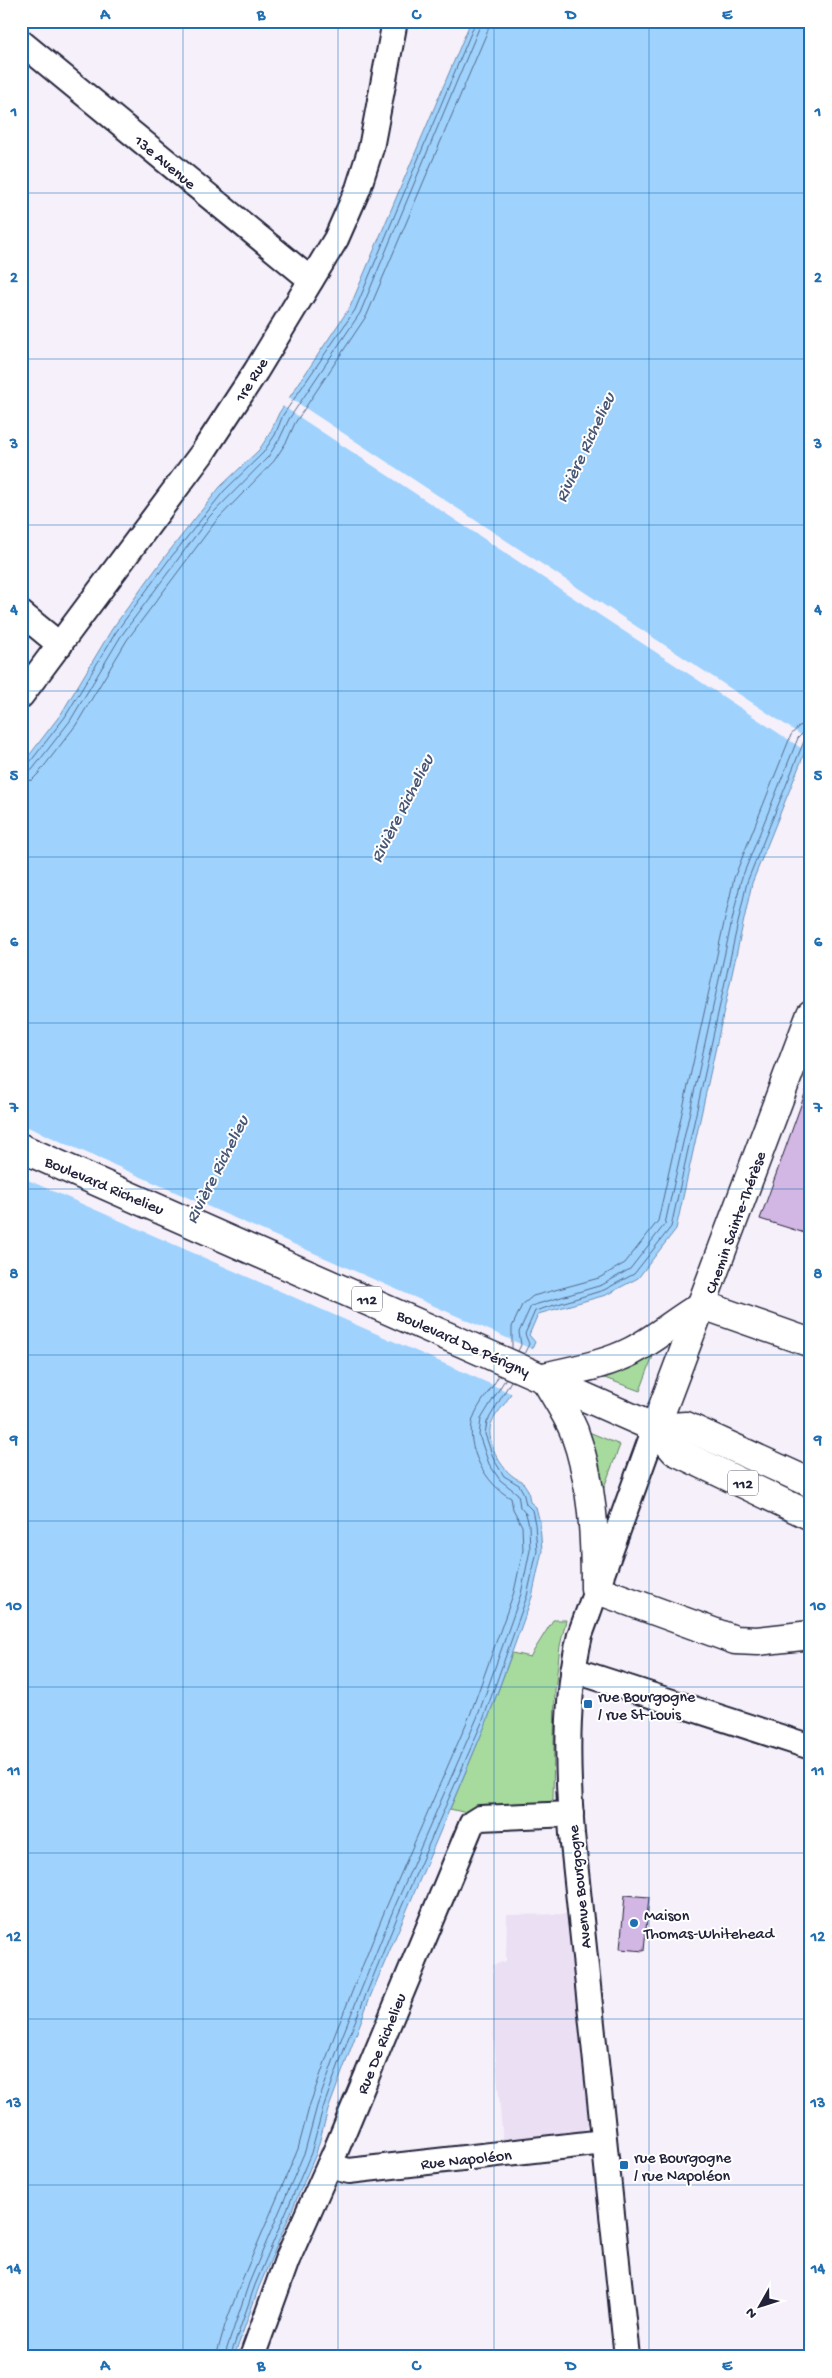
<svg xmlns="http://www.w3.org/2000/svg" width="832" height="2378" font-family="'Gochi Hand',sans-serif">
  <style>
    .built { fill: #ebdff3 }
    .green { fill: #a7db9d; stroke: #647e6c }
    .water { fill: #9fd3fd; stroke: #6d8caf }
    .pier { fill: #f6f0fa }
    .lines { fill: none; stroke-linecap: round; stroke-linejoin: round }
    .shore { stroke: #546989; stroke-width: 1 }
    .building { fill: #d2b6e4; stroke: #22223b }
    .minor-casing { stroke: #22223b; stroke-width: 28 }
    .major-casing { stroke: #22223b; stroke-width: 31 }
    .minor { stroke: #fff; stroke-width: 24 }
    .major { stroke: #fff; stroke-width: 28 }
    .grid { fill: none; stroke: #1f6fb2; stroke-width: 1; stroke-opacity: 0.55 }
    .poi-dot { fill: #1f6fb2; stroke: #fff; stroke-width: 2 }
    .labels { text-anchor: middle; stroke-width: 4; stroke-linejoin: round; paint-order: stroke }
    .shield { fill: #fff; stroke: #646476; stroke-width: 1 }
    .shield-label { font-size: 15px; font-weight: bold; fill: #22223b }
    .street-label { font-size: 16px; fill: #22223b; stroke: #fff }
    .poi-label { font-size: 16px; fill: #22223b; stroke: #fff; text-anchor: start }
    .water-label { font-size: 18px; font-style: italic; fill: #485775; stroke: #fff }
    .neatline { fill: none; stroke: #1f6fb2; stroke-width: 2 }
    .grid-label { font-size: 16px; text-anchor: middle; font-weight: bold; fill: #1f6fb2 }
  </style>
  <rect width="100%" height="100%" fill="#f6f0fa"/>
  <filter id="ink" filterUnits="userSpaceOnUse"><feTurbulence type="fractalNoise" baseFrequency=".02" numOctaves="2"/><feDisplacementMap in="SourceGraphic" scale="10" xChannelSelector="R" yChannelSelector="G"/><feConvolveMatrix kernelMatrix="1 2 1 2 8 2 1 2 1" color-interpolation-filters="sRGB"/></filter>
  <g filter="url(#ink)">
    <polygon class="built" points="566,1914 589,2124 580,2136 503,2143 493,2027 493,1965 506,1961 507,1915"/>
    <g class="green">
      <polygon points="656,1348 640,1391 599,1376"/>
      <polygon points="589,1432 620,1445 601,1495 588,1434"/>
      <polygon points="553,1620 566,1620 560,1646 555,1690 553,1799 548,1805 467,1813 450,1809 487,1721 512,1653 530,1657"/>
    </g>
    <path class="water" d="M471 21H811V737L752 883 676 1229 638 1278 606 1295 538 1314 529 1335 535 1342C527 1360 520 1378 510 1395 505 1405 495 1414 491 1424 485 1443 504 1476 522 1481L528 1490 530 1502 536 1507 540 1523 542 1551 532 1597 487 1721 370 1997 328 2110 316 2154 259 2287 234 2357H21V766L61 714 112 629 164 558 220 487 259 450 270 433 279 413 350 307Z"/>
    <g class="pier">
      <polygon points="287,396 807,739 801,748 281,405"/>
      <polygon points="21,1124 534,1350 513,1394 21,1177"/>
    </g>
    <g class="lines">
      <g class="shore">
        <polyline points="21,768 27,766 65,717 116,632 168,561 224,491 263,453 275,435 283,415 355,310 476,21"/>
        <polyline points="21,774 32,770 70,721 121,636 210,516 268,457 280,438 289,419 360,313 482,21"/>
        <polyline points="21,782 32,780 38,774 76,725 127,640 216,521 274,461 287,441 295,423 367,315 488,30 489,21"/>
        <polyline points="512,1348 512,1327 522,1305 533,1296 599,1278 625,1263 658,1221 734,878 791,735 799,726 811,723"/>
        <polyline points="518,1351 521,1345 519,1332 531,1306 602,1285 630,1269 665,1224 741,880 798,738 803,733 811,731"/>
        <polyline points="524,1354 529,1344 525,1334 535,1311 604,1290 634,1274 671,1227 747,882 804,741 811,737"/>
        <path d="M216 2357 225 2325 242 2280 298 2149 310 2104 335 2034 385 1910 470 1715 514 1592 523 1550 522 1526 513 1509 511 1498C486 1485 465 1447 473 1419 478 1403 492 1390 499 1375"/>
        <polyline points="224,2357 249,2283 305,2151 317,2106 342,2037 392,1913 477,1718 521,1594 530,1550 529,1525 526,1514 520,1507 518,1494 500,1480 489,1464 479,1435 481,1419 506,1378"/>
        <polyline points="230,2357 255,2285 311,2153 323,2108 348,2039 398,1915 483,1720 527,1596 537,1551 535,1524 532,1510 526,1504 523,1492 519,1485 504,1476 494,1460 485,1434 487,1422 511,1381"/>
      </g>
    </g>
    <g class="building">
      <polygon points="811,1077 811,1235 760,1219"/>
      <polygon points="625,1895 649,1897 644,1951 620,1949"/>
    </g>
    <g class="lines">
      <g class="minor-casing">
        <g id="minor">
          <polyline points="21,42 311,280"/>
          <polyline points="21,613 60,645"/>
          <polyline points="21,696 203,452 256,371 336,239 358,189 371,148 395,21"/>
          <polyline points="573,1670 811,1747"/>
          <polyline points="329,2166 349,2171 604,2142"/>
          <polyline points="252,2357 287,2260 336,2150 472,1823 480,1818 571,1814"/>
          <path d="M627 2357 572 1834C567 1769 565 1699 580 1635L655 1428"/>
        </g>
      </g>
      <g class="major-casing">
        <g id="major">
          <polyline points="21,1148 655,1428 675,1451 811,1516"/>
          <path d="M544 1377C554 1395 566 1412 574 1431 593 1483 595 1535 595 1589L735 1640 757 1641 811 1635"/>
          <path d="M544 1377C573 1370 605 1365 632 1351 657 1338 678 1319 703 1305L811 1343"/>
          <polyline points="655,1428 811,1014"/>
          <polyline points="655,1428 686,1426 811,1483"/>
        </g>
      </g>
      <use href="#minor" class="minor"/>
      <use href="#major" class="major"/>
    </g>
  </g>
  <path class="grid" d="M183 21V2357M338 21V2357M494 21V2357M649 21V2357M21 193H811M21 359H811M21 525H811M21 691H811M21 857H811M21 1023H811M21 1189H811M21 1355H811M21 1521H811M21 1687H811M21 1853H811M21 2019H811M21 2185H811"/>
  <g class="poi-dot">
    <rect x="583" y="1699" width="10" height="10" rx="2.5"/>
    <circle cx="634" cy="1923" r="5"/>
    <rect x="619" y="2160" width="10" height="10" rx="2.5"/>
  </g>
  <g class="labels">
    <g class="shield">
      <rect x="352" y="1286.5" width="30" height="25" rx="4"/>
      <rect x="728" y="1470.5" width="30" height="25" rx="4"/>
    </g>
    <g class="shield-label">
      <text x="367" y="1304">112</text>
      <text x="743" y="1488">112</text>
    </g>
    <g class="street-label">
      <text transform="translate(166 161) rotate(40)" y="6">13e Avenue</text>
      <text transform="translate(250 379) rotate(-58)" y="6">1re Rue</text>
      <text transform="translate(105 1184) rotate(23)" y="6">Boulevard Richelieu</text>
      <text transform="translate(734 1222) rotate(-70)" y="6">Chemin Sainte-Thérèse</text>
      <text transform="translate(464 1342) rotate(24)" y="6">Boulevard De Périgny</text>
      <text transform="translate(578 1887) rotate(-96)" y="6">Avenue Bourgogne</text>
      <text transform="translate(380 2043) rotate(-68)" y="6">Rue De Richelieu</text>
      <text transform="translate(466 2158) rotate(-6)" y="6">Rue Napoléon</text>
    </g>
    <g class="poi-label">
      <text x="598" y="1701">rue Bourgogne<tspan x="598" dy="18">/ rue St-Louis</tspan></text>
      <text x="644" y="1920">Maison<tspan x="644" dy="18">Thomas-Whitehead</tspan></text>
      <text x="634" y="2162">rue Bourgogne<tspan x="634" dy="18">/ rue Napoléon</tspan></text>
    </g>
    <g class="water-label">
      <text transform="translate(584 447) rotate(-65)" y="6">Rivière Richelieu</text>
      <text transform="translate(401 808) rotate(-63)" y="6">Rivière Richelieu</text>
      <text transform="translate(216 1169) rotate(-63)" y="6">Rivière Richelieu</text>
    </g>
  </g>
  <rect width="832" height="2378" fill="none" stroke="#fff" stroke-width="55"/>
  <g transform="translate(760 2306) rotate(231)" stroke="#ffffff" stroke-width="4" paint-order="stroke">
  <path d="M0-4L9 19L0 12L-9 19Z" fill="#22223b"/>
  <text y="-8" font-size="14" font-weight="bold" text-anchor="middle" fill="#22223b">N</text>
  </g>
  <rect x="28" y="28" width="776" height="2322" class="neatline"/>
  <g class="grid-label">
    <text x="105" y="19">A</text>
    <text x="261" y="19">B</text>
    <text x="416" y="19">C</text>
    <text x="571" y="19">D</text>
    <text x="727" y="19">E</text>
    <text x="14" y="116">1</text>
    <text x="818" y="116">1</text>
    <text x="14" y="282">2</text>
    <text x="818" y="282">2</text>
    <text x="14" y="448">3</text>
    <text x="818" y="448">3</text>
    <text x="14" y="614">4</text>
    <text x="818" y="614">4</text>
    <text x="14" y="780">5</text>
    <text x="818" y="780">5</text>
    <text x="14" y="946">6</text>
    <text x="818" y="946">6</text>
    <text x="14" y="1112">7</text>
    <text x="818" y="1112">7</text>
    <text x="14" y="1278">8</text>
    <text x="818" y="1278">8</text>
    <text x="14" y="1444">9</text>
    <text x="818" y="1444">9</text>
    <text x="14" y="1610">10</text>
    <text x="818" y="1610">10</text>
    <text x="14" y="1775">11</text>
    <text x="818" y="1775">11</text>
    <text x="14" y="1941">12</text>
    <text x="818" y="1941">12</text>
    <text x="14" y="2107">13</text>
    <text x="818" y="2107">13</text>
    <text x="14" y="2273">14</text>
    <text x="818" y="2273">14</text>
    <text x="105" y="2370">A</text>
    <text x="261" y="2370">B</text>
    <text x="416" y="2370">C</text>
    <text x="571" y="2370">D</text>
    <text x="727" y="2370">E</text>
  </g>
</svg>
